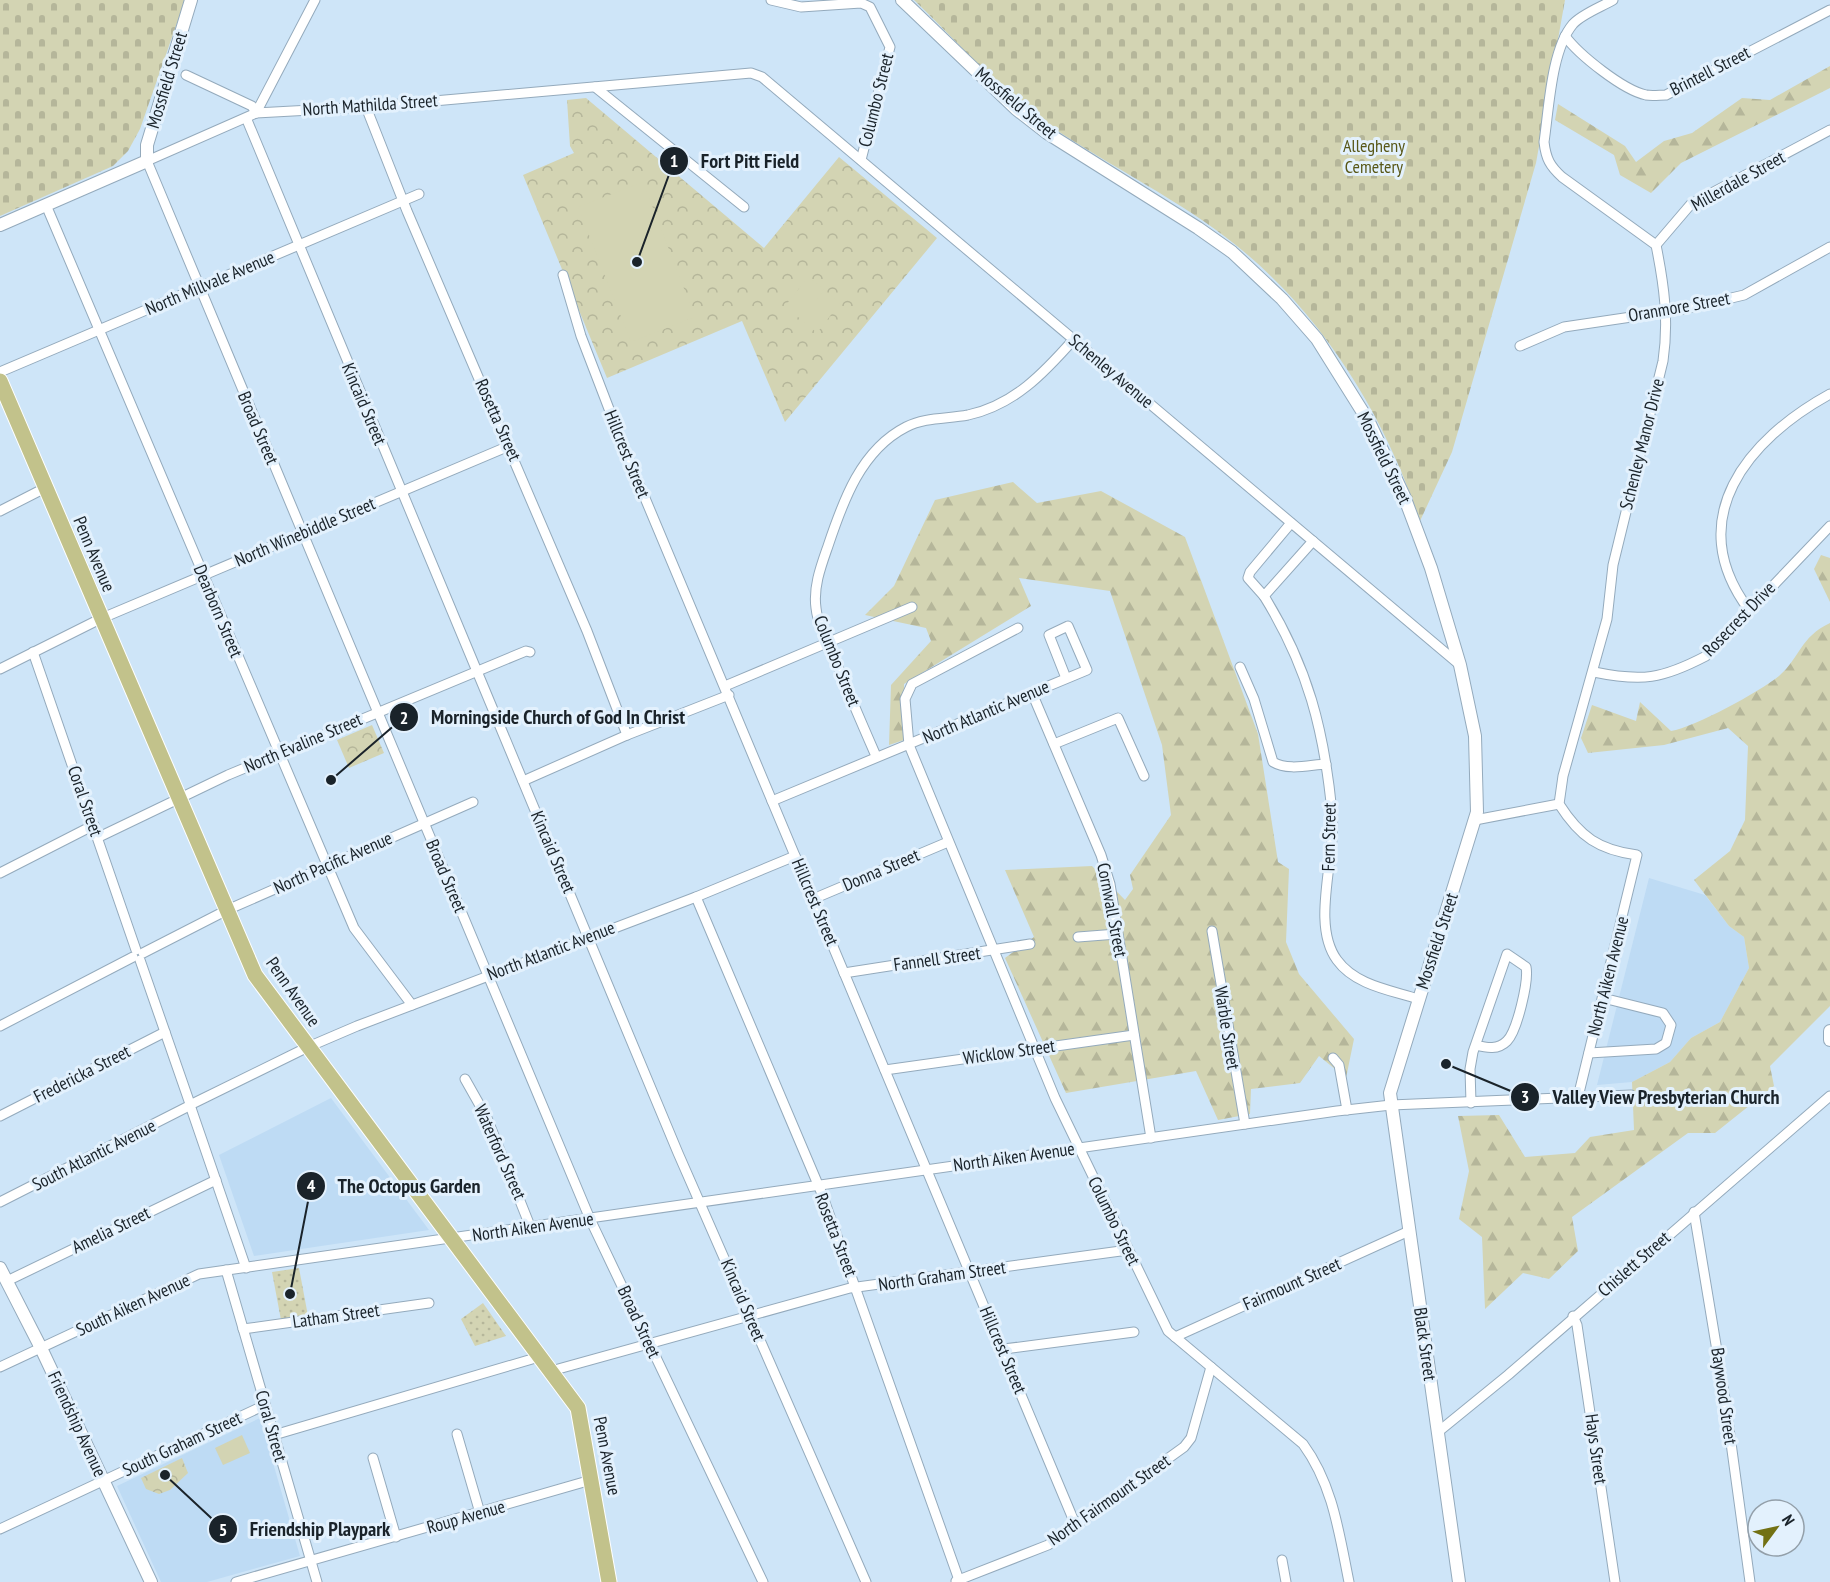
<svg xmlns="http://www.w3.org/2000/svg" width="1830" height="1582" font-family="'PT Sans Narrow',sans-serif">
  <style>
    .built { fill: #bedbf4 }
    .forest { fill: url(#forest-firs) }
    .cemetery { fill: url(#cemetery-stones) }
    .park { fill: url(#park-crowns) }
    .garden { fill: url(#garden-dots) }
    .pitch { fill: #d3d4b3 }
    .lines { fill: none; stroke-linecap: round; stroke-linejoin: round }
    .minor-casing { stroke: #94aabc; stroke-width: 11 }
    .tertiary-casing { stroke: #94aabc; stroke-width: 14 }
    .primary-casing { stroke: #fff; stroke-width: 17 }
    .minor { stroke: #fff; stroke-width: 9 }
    .tertiary { stroke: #fff; stroke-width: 12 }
    .primary { stroke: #c2c28b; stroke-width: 15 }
    .labels { text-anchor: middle; stroke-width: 6; stroke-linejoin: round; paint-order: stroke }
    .street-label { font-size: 18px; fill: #1a232a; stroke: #e3f1fd }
    .park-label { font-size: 18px; fill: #585717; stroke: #e3f1fd }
    .leader { fill: none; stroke: #1a232a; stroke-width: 2 }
    .callout-dot { fill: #1a232a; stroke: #e3f1fd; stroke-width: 2 }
    .mark-label { font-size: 18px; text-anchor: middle; font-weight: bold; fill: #fff }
    .callout-label { font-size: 20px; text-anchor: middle; font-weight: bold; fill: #1a232a; stroke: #e3f1fd; stroke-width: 6; stroke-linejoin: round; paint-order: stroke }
  </style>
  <defs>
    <pattern id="forest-firs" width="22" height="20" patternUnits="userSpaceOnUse" patternTransform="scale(1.5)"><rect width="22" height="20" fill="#d3d4b3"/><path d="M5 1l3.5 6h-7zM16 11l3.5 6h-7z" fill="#b5b69a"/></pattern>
    <pattern id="cemetery-stones" width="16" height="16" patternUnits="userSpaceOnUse" patternTransform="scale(1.5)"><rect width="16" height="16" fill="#d3d4b3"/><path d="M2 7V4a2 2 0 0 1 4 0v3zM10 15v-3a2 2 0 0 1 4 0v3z" fill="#b5b69a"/></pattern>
    <pattern id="park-crowns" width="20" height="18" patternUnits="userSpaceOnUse" patternTransform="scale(1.5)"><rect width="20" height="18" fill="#d3d4b3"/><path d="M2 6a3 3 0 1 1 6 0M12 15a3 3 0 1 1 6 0" fill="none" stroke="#b5b69a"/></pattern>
    <pattern id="garden-dots" width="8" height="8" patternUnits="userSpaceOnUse" patternTransform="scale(1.5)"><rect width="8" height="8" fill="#d3d4b3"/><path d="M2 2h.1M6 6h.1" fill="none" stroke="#b5b69a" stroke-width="1.8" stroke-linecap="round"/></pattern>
  </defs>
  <rect width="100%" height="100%" fill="#cee5f8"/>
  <g class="built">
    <polygon points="1649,878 1705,895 1729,926 1744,937 1749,968 1720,1022 1691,1038 1670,1062 1632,1082 1597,1085"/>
    <polygon points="331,1098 429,1230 254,1256 219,1155"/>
    <polygon points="260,1418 300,1556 207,1582 161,1582 117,1486"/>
  </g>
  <g class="forest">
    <polygon points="1830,66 1830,88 1681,163 1651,193 1620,175 1614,155 1555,120 1558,104 1625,146 1636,162 1664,141 1692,133 1742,98 1770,100"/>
    <polygon points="1013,482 1037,503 1101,491 1185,537 1258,734 1278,862 1289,869 1286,942 1299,974 1354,1039 1346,1078 1319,1056 1300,1083 1251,1089 1250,1114 1218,1120 1196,1071 1066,1093 1005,958 1034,937 1005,870 1092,866 1125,900 1133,889 1130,875 1171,815 1162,745 1110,591 1019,578 1031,606 904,684 904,740 889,745 891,685 931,641 926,628 865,615 894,586 935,500"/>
    <polygon points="1821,555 1830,558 1830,602 1814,569"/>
    <path d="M1830 623V1006L1770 1066 1774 1086 1715 1133H1688L1572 1217 1578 1251 1549 1279 1523 1273 1485 1309 1482 1237 1459 1219 1469 1171 1458 1116 1499 1115 1525 1157 1575 1153 1590 1137 1634 1130 1632 1082 1670 1062 1691 1038 1720 1022 1749 968 1744 937 1729 926 1694 880 1730 851 1745 820 1748 746 1728 728 1664 745 1588 753 1581 738 1592 705 1636 721 1640 702 1671 731C1695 727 1759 692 1779 676 1800 658 1800 637 1830 623Z"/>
  </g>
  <g class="cemetery">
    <polygon points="0,0 185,0 140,129 128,151 113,166 0,216"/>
    <path d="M914 0H1565L1536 163 1452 452 1420 521C1385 417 1324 316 1237 246 1180 200 1111 167 1050 126 1000 92 958 42 914 0Z"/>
  </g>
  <g class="park">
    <polygon points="586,98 764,248 839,157 937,238 785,422 742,321 607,378 523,175 574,153 570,146 567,100"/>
    <polygon points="372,725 384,753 349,768 337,740"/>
    <polygon points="182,1458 188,1473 170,1490 159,1494 146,1489 141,1478"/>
  </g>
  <g class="garden">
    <polygon points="299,1268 308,1316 281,1320 272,1272"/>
    <polygon points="483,1303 506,1336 475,1346 461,1319"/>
  </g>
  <g class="pitch">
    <polygon points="643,182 695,317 631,342 578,207"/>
    <polygon points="808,277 824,289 816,300 824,290 840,303 817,333 785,306"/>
    <polygon points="242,1435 250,1453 223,1465 215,1448"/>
  </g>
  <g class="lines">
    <g class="minor-casing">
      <g id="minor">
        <polyline points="771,0 801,7 861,3 870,7 890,47 861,160"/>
        <path d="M1565 36C1579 55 1623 90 1646 95 1652 96 1660 95 1666 95L1830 10"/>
        <polyline points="186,75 252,106 256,113"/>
        <polyline points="595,87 744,207"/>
        <polyline points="366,107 407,211 587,631 627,735"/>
        <polyline points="256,113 315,0"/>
        <polyline points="247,120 678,1153 866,1582"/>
        <polyline points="46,205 354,928 412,1005"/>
        <polyline points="1656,245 1691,204 1830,130"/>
        <polyline points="563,275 581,336 624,448 1076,1526"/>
        <polyline points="1520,346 1564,327 1685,309 1744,295 1830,247"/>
        <polyline points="0,372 419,194"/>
        <polyline points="0,511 45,488"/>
        <polyline points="1291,523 1250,572 1248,578 1264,596 1313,541"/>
        <path d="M1264 596C1308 667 1324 730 1332 812 1337 856 1310 923 1337 960 1355 985 1390 990 1418 999"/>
        <path d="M1749 610C1681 519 1748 439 1830 394"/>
        <path d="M1018 628 912 684 905 699 909 745 1055 1098 1168 1331 1303 1444C1333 1485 1339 1533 1349 1582"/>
        <polyline points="33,652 136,950"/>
        <path d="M1240 667 1254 699 1273 762C1288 771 1309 765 1326 764"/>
        <polyline points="0,669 100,619 509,446"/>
        <path d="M1594 672C1642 682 1662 679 1706 656L1830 526"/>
        <polyline points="725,686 912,607"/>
        <polyline points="1032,693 1101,855 1110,884 1151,1138"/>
        <polyline points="1054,744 1118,718 1144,776"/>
        <path d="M876 756C862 724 848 692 835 659 828 643 818 626 816 608 813 587 821 566 828 546 843 501 861 450 906 427 925 417 947 419 968 415 1014 405 1044 373 1074 339"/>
        <polyline points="523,781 627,735 729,695"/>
        <polyline points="772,801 1087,670 1068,626 1049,635 1066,678"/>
        <polyline points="1475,820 1559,804"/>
        <polyline points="99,837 228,775 526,651 530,652"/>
        <polyline points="0,873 94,825"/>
        <polyline points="696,897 822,1194 959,1580"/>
        <polyline points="813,899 948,842"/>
        <polyline points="1212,931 1245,1124"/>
        <polyline points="1078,937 1117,934"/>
        <polyline points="143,953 227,910 473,802"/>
        <polyline points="140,960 189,1101"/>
        <polyline points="844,973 1030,944"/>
        <polyline points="0,1026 133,957"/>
        <polyline points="1589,1053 1656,1049 1666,1043 1671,1025 1663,1013 1603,998"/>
        <polyline points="1333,1058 1339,1065 1347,1110"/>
        <polyline points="885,1070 1134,1035"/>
        <polyline points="465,1079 487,1118 530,1226"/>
        <path d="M1578 1097 1637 855C1599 850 1580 837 1559 804L1563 776 1607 619 1613 565 1663 361C1669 320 1664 285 1656 245L1562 177C1550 166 1546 159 1544 142 1549 109 1551 50 1573 24 1582 14 1601 7 1613 0"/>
        <polyline points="194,1103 308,1047 357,1026 696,897 795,856"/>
        <path d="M1471 1103 1470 1069 1473 1052 1507 954 1526 967C1529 981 1517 1031 1507 1041 1498 1050 1487 1048 1476 1045"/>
        <polyline points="191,1108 246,1268"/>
        <polyline points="0,1116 165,1032"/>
        <polyline points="0,1202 187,1107"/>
        <polyline points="1694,1212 1725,1399 1750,1582"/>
        <polyline points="226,1270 317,1582"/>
        <polyline points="7,1281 216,1180"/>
        <polyline points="1573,1316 1577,1325 1615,1582"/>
        <polyline points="243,1329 429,1303"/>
        <polyline points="1175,1337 1409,1231"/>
        <polyline points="1004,1349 1134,1332"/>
        <polyline points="0,1367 199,1274 1337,1111 1391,1105 1631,1095"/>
        <polyline points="551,1371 850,1288 1128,1250"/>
        <polyline points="1438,1432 1508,1375 1830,1096"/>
        <polyline points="457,1434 480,1513"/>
        <polyline points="274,1435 539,1357"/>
        <polyline points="373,1458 396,1537"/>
        <polyline points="0,1529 265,1405"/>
        <polyline points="1282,1560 1286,1582"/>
        <polyline points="956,1581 1048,1545 1184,1447 1191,1438 1211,1367"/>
        <polyline points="236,1582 591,1480"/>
        <polyline points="763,1582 590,1219 147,161 256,113 366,107 751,73 762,77 1460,665"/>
      </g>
    </g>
    <g class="tertiary-casing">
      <g id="tertiary">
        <polyline points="902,0 1016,109 1047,133 1198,228 1232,252 1282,299 1317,339 1369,422 1404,496 1431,568 1460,665 1475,736 1477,812 1390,1093 1459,1582"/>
        <polyline points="0,225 147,161 147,145 191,0"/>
        <polyline points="1830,1031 1830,1040"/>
        <polyline points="0,1268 41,1348 151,1582"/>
      </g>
    </g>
    <g class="primary-casing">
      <polyline id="primary" points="0,381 255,975 578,1408 609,1582"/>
    </g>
    <use href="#minor" class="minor"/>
    <use href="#tertiary" class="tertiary"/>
    <use href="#primary" class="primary"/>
  </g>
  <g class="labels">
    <g class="street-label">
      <text transform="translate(1710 71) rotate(-27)" y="6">Brintell Street</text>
      <text transform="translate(167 80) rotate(-73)" y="6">Mossfield Street</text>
      <text transform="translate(876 100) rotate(-76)" y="6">Columbo Street</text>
      <text transform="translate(1016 103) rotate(40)" y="6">Mossfield Street</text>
      <text transform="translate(370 105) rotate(-4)" y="6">North Mathilda Street</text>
      <text transform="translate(1738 181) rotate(-29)" y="6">Millerdale Street</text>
      <text transform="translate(210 283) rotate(-23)" y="6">North Millvale Avenue</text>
      <text transform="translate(1679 307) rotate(-10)" y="6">Oranmore Street</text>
      <text transform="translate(1111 371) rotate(40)" y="6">Schenley Avenue</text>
      <text transform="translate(364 404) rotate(67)" y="6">Kincaid Street</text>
      <text transform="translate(498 420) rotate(66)" y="6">Rosetta Street</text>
      <text transform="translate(258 428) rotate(67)" y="6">Broad Street</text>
      <text transform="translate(1642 444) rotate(-76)" y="6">Schenley Manor Drive</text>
      <text transform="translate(627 454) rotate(68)" y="6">Hillcrest Street</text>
      <text transform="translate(1384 458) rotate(64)" y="6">Mossfield Street</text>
      <text transform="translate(305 532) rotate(-23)" y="6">North Winebiddle Street</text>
      <text transform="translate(94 554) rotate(67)" y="6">Penn Avenue</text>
      <text transform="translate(218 611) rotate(67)" y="6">Dearborn Street</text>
      <text transform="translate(1739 619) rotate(-46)" y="6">Rosecrest Drive</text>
      <text transform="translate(837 661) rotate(68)" y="6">Columbo Street</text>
      <text transform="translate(986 712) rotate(-23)" y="6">North Atlantic Avenue</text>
      <text transform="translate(303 743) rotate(-23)" y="6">North Evaline Street</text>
      <text transform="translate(85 801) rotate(71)" y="6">Coral Street</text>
      <text transform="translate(1329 837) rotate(-89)" y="6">Fern Street</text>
      <text transform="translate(553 852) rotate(67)" y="6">Kincaid Street</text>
      <text transform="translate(333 863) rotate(-24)" y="6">North Pacific Avenue</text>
      <text transform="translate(881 870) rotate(-23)" y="6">Donna Street</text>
      <text transform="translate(446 876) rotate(67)" y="6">Broad Street</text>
      <text transform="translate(815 902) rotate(67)" y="6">Hillcrest Street</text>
      <text transform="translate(1112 910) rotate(79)" y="6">Cornwall Street</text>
      <text transform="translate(1437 941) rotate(-72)" y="6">Mossfield Street</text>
      <text transform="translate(551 951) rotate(-21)" y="6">North Atlantic Avenue</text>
      <text transform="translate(937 959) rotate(-8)" y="6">Fannell Street</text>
      <text transform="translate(1608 976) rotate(-76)" y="6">North Aiken Avenue</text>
      <text transform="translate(293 992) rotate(55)" y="6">Penn Avenue</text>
      <text transform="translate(1227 1028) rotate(81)" y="6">Warble Street</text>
      <text transform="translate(1009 1052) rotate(-8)" y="6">Wicklow Street</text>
      <text transform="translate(82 1074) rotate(-27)" y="6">Fredericka Street</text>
      <text transform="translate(500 1152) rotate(66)" y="6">Waterford Street</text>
      <text transform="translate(94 1155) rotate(-27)" y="6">South Atlantic Avenue</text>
      <text transform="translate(1014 1157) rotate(-8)" y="6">North Aiken Avenue</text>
      <text transform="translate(1114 1221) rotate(64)" y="6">Columbo Street</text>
      <text transform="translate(533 1227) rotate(-8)" y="6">North Aiken Avenue</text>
      <text transform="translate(111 1230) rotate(-26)" y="6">Amelia Street</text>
      <text transform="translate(836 1235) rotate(69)" y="6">Rosetta Street</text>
      <text transform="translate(1634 1264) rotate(-41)" y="6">Chislett Street</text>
      <text transform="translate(942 1276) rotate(-8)" y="6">North Graham Street</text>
      <text transform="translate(1292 1284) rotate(-24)" y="6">Fairmount Street</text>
      <text transform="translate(743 1300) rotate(67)" y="6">Kincaid Street</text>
      <text transform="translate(133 1305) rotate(-25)" y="6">South Aiken Avenue</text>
      <text transform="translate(336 1316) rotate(-8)" y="6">Latham Street</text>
      <text transform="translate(639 1322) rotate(65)" y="6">Broad Street</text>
      <text transform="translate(1425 1344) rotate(82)" y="6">Black Street</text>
      <text transform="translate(1003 1350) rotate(67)" y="6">Hillcrest Street</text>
      <text transform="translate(1724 1396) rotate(82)" y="6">Baywood Street</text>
      <text transform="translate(77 1424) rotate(65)" y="6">Friendship Avenue</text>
      <text transform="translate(271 1426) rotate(74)" y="6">Coral Street</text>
      <text transform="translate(182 1444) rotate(-25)" y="6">South Graham Street</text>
      <text transform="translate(1596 1449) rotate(82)" y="6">Hays Street</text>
      <text transform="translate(607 1456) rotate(79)" y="6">Penn Avenue</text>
      <text transform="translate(1109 1500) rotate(-35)" y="6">North Fairmount Street</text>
      <text transform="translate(466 1517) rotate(-16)" y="6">Roup Avenue</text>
    </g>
    <g class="park-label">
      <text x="1374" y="152">Allegheny<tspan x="1374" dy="21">Cemetery</tspan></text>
    </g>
  </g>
  <path class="leader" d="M637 262L674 161M331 780L404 717M1446 1064L1525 1097M290 1294L311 1186M165 1475L223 1529"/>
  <g class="callout-dot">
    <circle cx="637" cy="262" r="6"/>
    <circle cx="331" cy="780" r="6"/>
    <circle cx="1446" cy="1064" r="6"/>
    <circle cx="290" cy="1294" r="6"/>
    <circle cx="165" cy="1475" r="6"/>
    <circle cx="674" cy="161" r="15"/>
    <circle cx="404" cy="717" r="15"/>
    <circle cx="1525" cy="1097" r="15"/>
    <circle cx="311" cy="1186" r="15"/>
    <circle cx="223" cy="1529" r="15"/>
  </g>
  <g class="mark-label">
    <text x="674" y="167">1</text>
    <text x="404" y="724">2</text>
    <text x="1525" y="1103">3</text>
    <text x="311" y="1192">4</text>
    <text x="223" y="1536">5</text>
  </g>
  <g class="callout-label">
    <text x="750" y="168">Fort Pitt Field</text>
    <text x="558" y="724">Morningside Church of God In Christ</text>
    <text x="1666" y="1104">Valley View Presbyterian Church</text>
    <text x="409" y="1193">The Octopus Garden</text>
    <text x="320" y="1536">Friendship Playpark</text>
  </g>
  <g transform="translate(1776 1528) rotate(57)"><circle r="28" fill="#e3f1fd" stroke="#939fa9" stroke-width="1.5"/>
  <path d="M0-4.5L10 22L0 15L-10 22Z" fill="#727114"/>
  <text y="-9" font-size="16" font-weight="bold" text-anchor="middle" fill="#1a232a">N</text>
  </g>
</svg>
